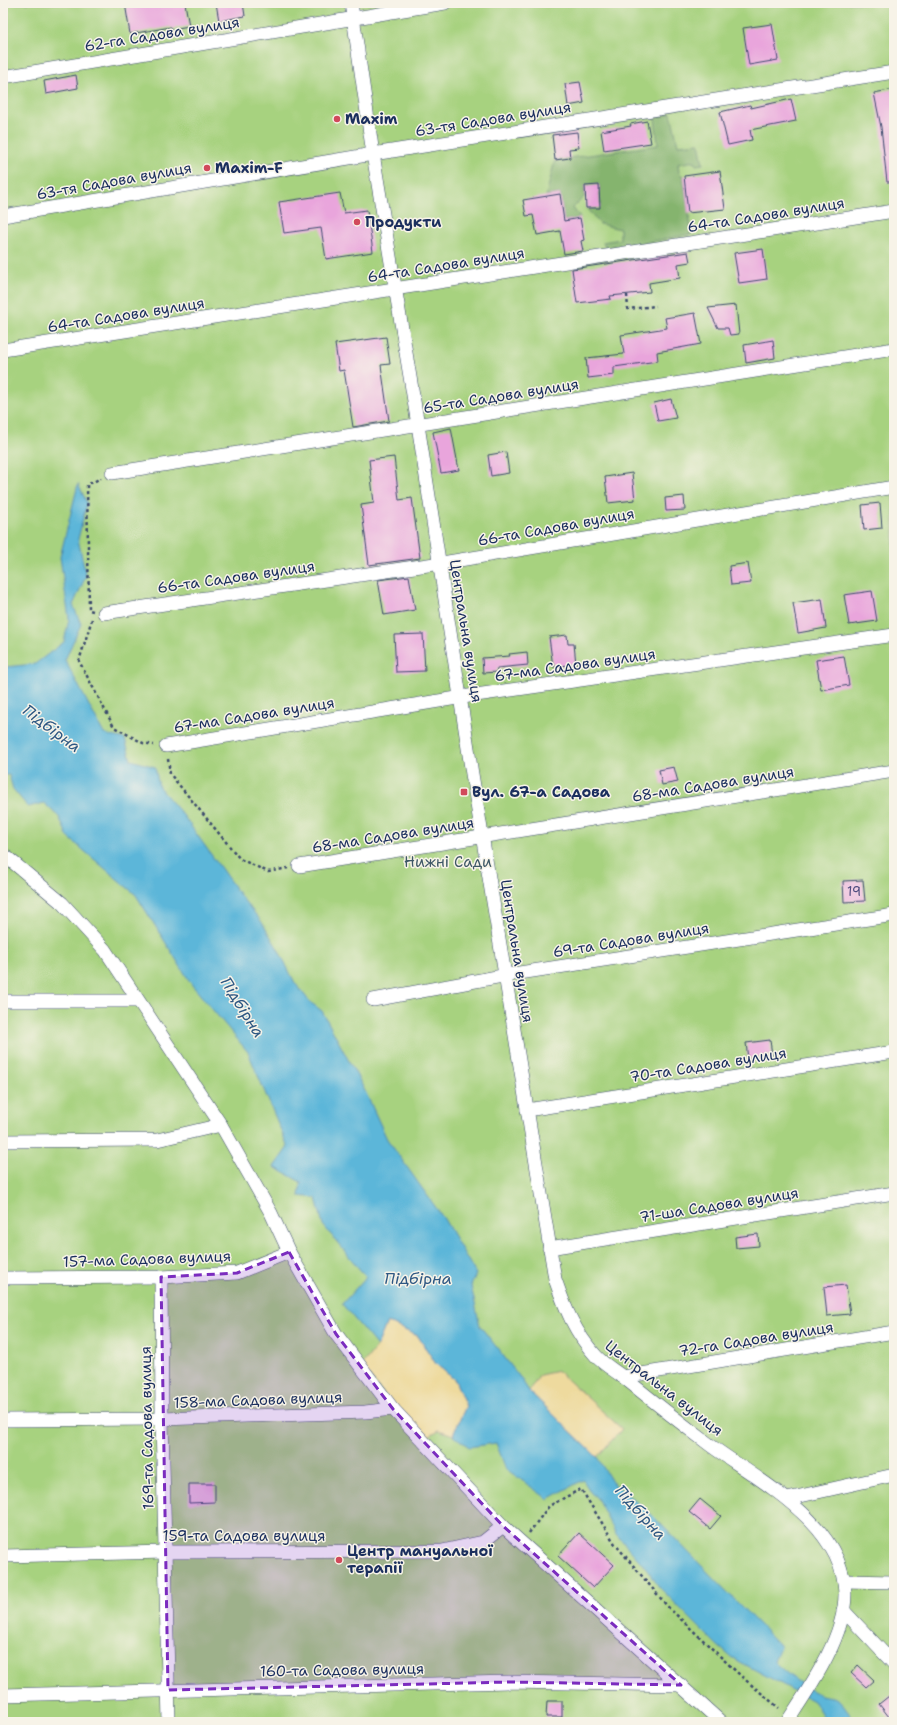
<svg xmlns="http://www.w3.org/2000/svg" width="897" height="1725" font-family="'Shantell Sans',sans-serif">
  <style>
    .green { fill: #a7d27f; stroke: #61806e }
    .forest { fill: #85b46e; stroke: #507266 }
    .sand { fill: #eeda9e; stroke: #84847e }
    .water { fill: #5bb6d9; stroke: #3b729c }
    .building { fill: #e9a5dc }
    .lines { fill: none; stroke-linecap: round; stroke-linejoin: round }
    .minor-casing { stroke: #3a496c; stroke-width: 14 }
    .path { stroke: #3a496c; stroke-width: 2.5; stroke-dasharray: 3 3; stroke-linecap: butt }
    .minor { stroke: #fff; stroke-width: 13 }
    .marked { fill: #7b2cbf; fill-opacity: 0.2; stroke: #7b2cbf; stroke-width: 3; stroke-dasharray: 8 5; stroke-linejoin: round }
    .poi-dot { fill: #d1495b; stroke: #f7f3e8; stroke-width: 1.5 }
    .labels { text-anchor: middle; stroke-width: 3; stroke-linejoin: round; paint-order: stroke }
    .number-label { font-size: 13px; fill: #4e4c7e }
    .street-label { font-size: 15px; fill: #1b2f5e; stroke: #f7f3e8 }
    .poi-label { font-size: 15px; font-weight: bold; fill: #1b2f5e; stroke: #f7f3e8; text-anchor: start }
    .park-label { font-size: 15px; fill: #3e5866; stroke: #f7f3e8 }
    .water-label { font-size: 16px; font-style: italic; fill: #2e5883; stroke: #f7f3e8 }
  </style>
  <rect width="100%" height="100%" fill="#f7f3e8"/>
  <filter id="ink" filterUnits="userSpaceOnUse"><feTurbulence type="fractalNoise" baseFrequency=".025" numOctaves="2"/><feDisplacementMap in="SourceGraphic" scale="8" xChannelSelector="R" yChannelSelector="G"/><feConvolveMatrix kernelMatrix="1 2 1 2 8 2 1 2 1" color-interpolation-filters="sRGB"/></filter>
  <filter id="wash" filterUnits="userSpaceOnUse"><feTurbulence type="fractalNoise" baseFrequency=".012" numOctaves="4" result="noise"/><feDisplacementMap in="SourceGraphic" scale="16" xChannelSelector="R" yChannelSelector="G"/><feGaussianBlur stdDeviation="0.9" result="paint"/><feColorMatrix in="noise" values="0 0 0 0 0 0 0 0 0 0 0 0 0 0 0 0 0 1.4 0 .05"/><feComposite in="paint" operator="in"/></filter>
  <g filter="url(#wash)">
    <rect width="100%" height="100%" fill="#ecdfbd"/>
    <rect class="green" x="3" y="3" width="891" height="1719"/>
    <polygon class="forest" points="671,113 678,145 699,143 703,164 696,165 695,161 678,164 679,173 683,176 692,234 606,250 603,242 620,239 620,229 600,224 586,208 600,207 599,185 585,186 585,196 573,208 580,218 564,221 560,194 546,196 555,160 658,145 655,118"/>
    <g class="sand">
      <polygon points="387,1322 418,1336 436,1364 455,1380 466,1406 453,1435 439,1430 422,1440 361,1366 377,1346"/>
      <polygon points="558,1371 622,1429 597,1457 529,1391 540,1375"/>
    </g>
    <path class="water" d="M78 484 87 503 78 539 86 576 73 605 81 624 65 660 104 734 125 739 131 760 155 767 159 787 183 815 242 898 261 921 278 949 295 983 310 1002 322 1011 364 1089 387 1139 444 1219 476 1274 471 1286 480 1326 519 1376 529 1391 597 1457 612 1482 650 1513 780 1646 774 1662C787 1674 801 1685 817 1693 822 1696 826 1696 832 1697 843 1699 849 1713 853 1722H825L818 1708 813 1701 731 1657 717 1645 659 1587 647 1569 616 1534 597 1498 591 1493 583 1480 548 1499 506 1469 496 1443 469 1447 453 1435 466 1406 455 1380 436 1364 418 1336 387 1322 377 1346 342 1304 366 1277 323 1225 316 1198 299 1196 301 1182 274 1167 288 1147 248 1052 192 985 136 895 68 837 59 817 44 803 28 807 13 789 9 775H3V664L5 667 35 664 64 642 69 619 60 557Z"/>
    <g id="blocks">
      <g class="building">
        <polygon points="125,3 185,3 189,26 172,29 171,27 130,34"/>
        <polygon points="216,3 243,3 245,16 219,21"/>
        <polygon points="772,24 778,60 749,65 743,28"/>
        <polygon points="76,75 78,88 46,94 44,81"/>
        <polygon points="580,82 584,103 568,106 565,84"/>
        <polygon points="894,89 894,182 887,182 881,127 874,93"/>
        <polygon points="791,99 796,121 750,130 752,140 728,145 720,112 750,105 751,108"/>
        <polygon points="647,121 651,143 604,150 601,131 631,126 630,124"/>
        <polygon points="577,132 579,148 569,149 570,158 555,160 552,135"/>
        <polygon points="720,171 725,209 688,213 684,176"/>
        <polygon points="599,185 600,208 586,208 585,186"/>
        <polygon points="340,193 344,213 367,210 373,252 326,259 321,228 284,233 279,202"/>
        <polygon points="560,194 564,221 580,218 584,240 581,241 583,251 564,254 560,231 537,235 533,215 526,216 523,200"/>
        <polygon points="763,249 767,279 739,283 734,253"/>
        <polygon points="688,252 690,262 678,264 680,278 649,283 650,292 610,296 611,299 577,303 572,269"/>
        <polygon points="736,305 739,334 730,335 728,328 718,328 708,308"/>
        <polygon points="695,313 701,344 657,352 658,361 614,367 614,375 588,378 586,358 624,354 621,335 667,328 665,318"/>
        <polygon points="386,337 390,364 381,365 389,421 353,427 344,370 339,371 335,344"/>
        <polygon points="773,340 775,358 746,363 744,345"/>
        <polygon points="671,399 676,418 658,421 654,403"/>
        <polygon points="451,428 459,470 441,473 433,432"/>
        <polygon points="506,452 509,473 491,476 488,455"/>
        <polygon points="394,457 399,500 412,498 420,558 369,565 361,505 374,503 369,460"/>
        <polygon points="632,473 635,500 608,503 605,477"/>
        <polygon points="684,496 685,510 666,511 665,498"/>
        <polygon points="880,503 882,528 864,530 862,505"/>
        <polygon points="748,563 751,583 731,585 729,566"/>
        <polygon points="409,576 415,610 384,615 378,580"/>
        <polygon points="872,591 877,621 849,625 844,595"/>
        <polygon points="822,599 826,628 798,633 793,603"/>
        <polygon points="423,634 425,671 396,672 394,635"/>
        <polygon points="567,635 568,644 574,644 576,664 553,667 549,637"/>
        <polygon points="527,652 528,665 497,668 497,672 483,673 482,658 510,656 509,654"/>
        <polygon points="844,656 849,685 821,690 816,660"/>
        <polygon points="674,767 678,782 662,785 659,770"/>
        <polygon points="863,880 865,901 844,902 843,881"/>
        <polygon points="770,1040 772,1055 748,1059 746,1043"/>
        <polygon points="758,1234 759,1246 736,1248 735,1237"/>
        <polygon points="846,1285 850,1314 827,1316 824,1287"/>
        <polygon points="189,1484 215,1484 215,1502 189,1503"/>
        <polygon points="700,1499 721,1516 710,1529 689,1512"/>
        <polygon points="579,1533 614,1565 593,1588 558,1556"/>
        <polygon points="858,1665 874,1680 866,1687 851,1673"/>
        <polygon points="894,1692 894,1722 893,1722 879,1704"/>
        <polygon points="547,1701 562,1701 562,1717 546,1717"/>
      </g>
    </g>
  </g>
  <g filter="url(#ink)">
    <use href="#blocks" fill-opacity="0" stroke="#3a496c" stroke-width="1"/>
    <g class="lines">
      <g class="minor-casing">
        <g id="minor">
          <path d="M351 3 373 154 418 425 472 774 555 1279C565 1308 575 1333 596 1356 604 1365 617 1372 627 1380 654 1402 682 1424 710 1445 759 1481 844 1524 845 1594 845 1637 810 1687 787 1722"/>
          <polyline points="3,77 445,3"/>
          <polyline points="3,216 373,154 894,72"/>
          <polyline points="3,350 894,211"/>
          <polyline points="112,473 894,349"/>
          <polyline points="104,613 448,562 894,487"/>
          <polyline points="166,746 469,696 894,635"/>
          <polyline points="3,854 62,903 105,950 221,1125 271,1213 289,1252 336,1334 393,1409 503,1526 721,1722"/>
          <polyline points="299,866 894,771"/>
          <polyline points="373,1000 513,974 894,915"/>
          <polyline points="3,1001 137,1001"/>
          <polyline points="527,1110 894,1052"/>
          <polyline points="3,1141 157,1140 221,1125"/>
          <polyline points="549,1248 894,1193"/>
          <polyline points="161,1277 162,1419 169,1722"/>
          <polyline points="3,1278 161,1277 237,1273 289,1252"/>
          <polyline points="623,1377 894,1332"/>
          <polyline points="3,1420 162,1419 365,1412 393,1409"/>
          <polyline points="787,1499 894,1475"/>
          <polyline points="3,1556 166,1552 442,1551 483,1542 503,1526"/>
          <polyline points="844,1581 894,1582"/>
          <polyline points="843,1610 894,1664"/>
          <polyline points="3,1695 509,1682 681,1685"/>
        </g>
      </g>
      <g class="path">
        <polyline points="627,295 628,309 656,306"/>
        <polyline points="93,611 89,610 87,485 101,478"/>
        <polyline points="92,619 79,661 114,727 143,743 154,745"/>
        <polyline points="168,759 170,774 240,859 268,872 288,868"/>
        <polyline points="529,1533 549,1506 581,1489 615,1544 668,1607 742,1677 779,1708"/>
      </g>
      <use href="#minor" class="minor"/>
    </g>
  </g>
  <path class="marked" d="M289 1252 336 1334 393 1409 503 1526 681 1685 509 1682 168 1690 161 1277 237 1273Z"/>
  <g class="poi-dot">
    <circle cx="337" cy="119" r="4"/>
    <circle cx="207" cy="168" r="4"/>
    <circle cx="357" cy="222" r="4"/>
    <rect x="460" y="788" width="8" height="8" rx="2"/>
    <circle cx="339" cy="1560" r="4"/>
  </g>
  <g class="labels">
    <g class="number-label">
      <text x="854" y="896">19</text>
    </g>
    <g class="street-label">
      <text transform="translate(162 34) rotate(-9)" y="5">62-га Садова вулиця</text>
      <text transform="translate(493 119) rotate(-9)" y="5">63-тя Садова вулиця</text>
      <text transform="translate(114 181) rotate(-10)" y="5">63-тя Садова вулиця</text>
      <text transform="translate(766 215) rotate(-9)" y="5">64-та Садова вулиця</text>
      <text transform="translate(446 265) rotate(-9)" y="5">64-та Садова вулиця</text>
      <text transform="translate(126 315) rotate(-9)" y="5">64-та Садова вулиця</text>
      <text transform="translate(501 396) rotate(-9)" y="5">65-та Садова вулиця</text>
      <text transform="translate(556 527) rotate(-10)" y="5">66-та Садова вулиця</text>
      <text transform="translate(236 577) rotate(-8)" y="5">66-та Садова вулиця</text>
      <text transform="translate(466 631) rotate(81)" y="5">Центральна вулиця</text>
      <text transform="translate(575 665) rotate(-8)" y="5">67-ма Садова вулиця</text>
      <text transform="translate(254 715) rotate(-9)" y="5">67-ма Садова вулиця</text>
      <text transform="translate(713 784) rotate(-9)" y="5">68-ма Садова вулиця</text>
      <text transform="translate(393 835) rotate(-9)" y="5">68-ма Садова вулиця</text>
      <text transform="translate(631 940) rotate(-9)" y="5">69-та Садова вулиця</text>
      <text transform="translate(517 951) rotate(81)" y="5">Центральна вулиця</text>
      <text transform="translate(708 1065) rotate(-9)" y="5">70-та Садова вулиця</text>
      <text transform="translate(719 1205) rotate(-9)" y="5">71-ша Садова вулиця</text>
      <text transform="translate(147 1259) rotate(-2)" y="5">157-ма Садова вулиця</text>
      <text transform="translate(756 1339) rotate(-9)" y="5">72-га Садова вулиця</text>
      <text transform="translate(664 1388) rotate(38)" y="5">Центральна вулиця</text>
      <text transform="translate(258 1400) rotate(-2)" y="5">158-ма Садова вулиця</text>
      <text transform="translate(147 1428) rotate(-91)" y="5">169-та Садова вулиця</text>
      <text x="244" y="1541">159-та Садова вулиця</text>
      <text transform="translate(342 1670) rotate(-1)" y="5">160-та Садова вулиця</text>
    </g>
    <g class="poi-label">
      <text x="345" y="124">Maxim</text>
      <text x="215" y="173">Maxim-F</text>
      <text x="365" y="227">Продукти</text>
      <text x="472" y="797">Вул. 67-а Садова</text>
      <text x="347" y="1556">Центр мануальної<tspan x="347" dy="17">терапії</tspan></text>
    </g>
    <g class="park-label">
      <text x="448" y="867">Нижні Сади</text>
    </g>
    <g class="water-label">
      <text transform="translate(52 728) rotate(37)" y="6">Підбірна</text>
      <text transform="translate(243 1007) rotate(58)" y="6">Підбірна</text>
      <text x="418" y="1284">Підбірна</text>
      <text transform="translate(641 1512) rotate(48)" y="6">Підбірна</text>
    </g>
  </g>
  <rect width="897" height="1725" fill="none" stroke="#f7f3e8" stroke-width="16"/>
</svg>
